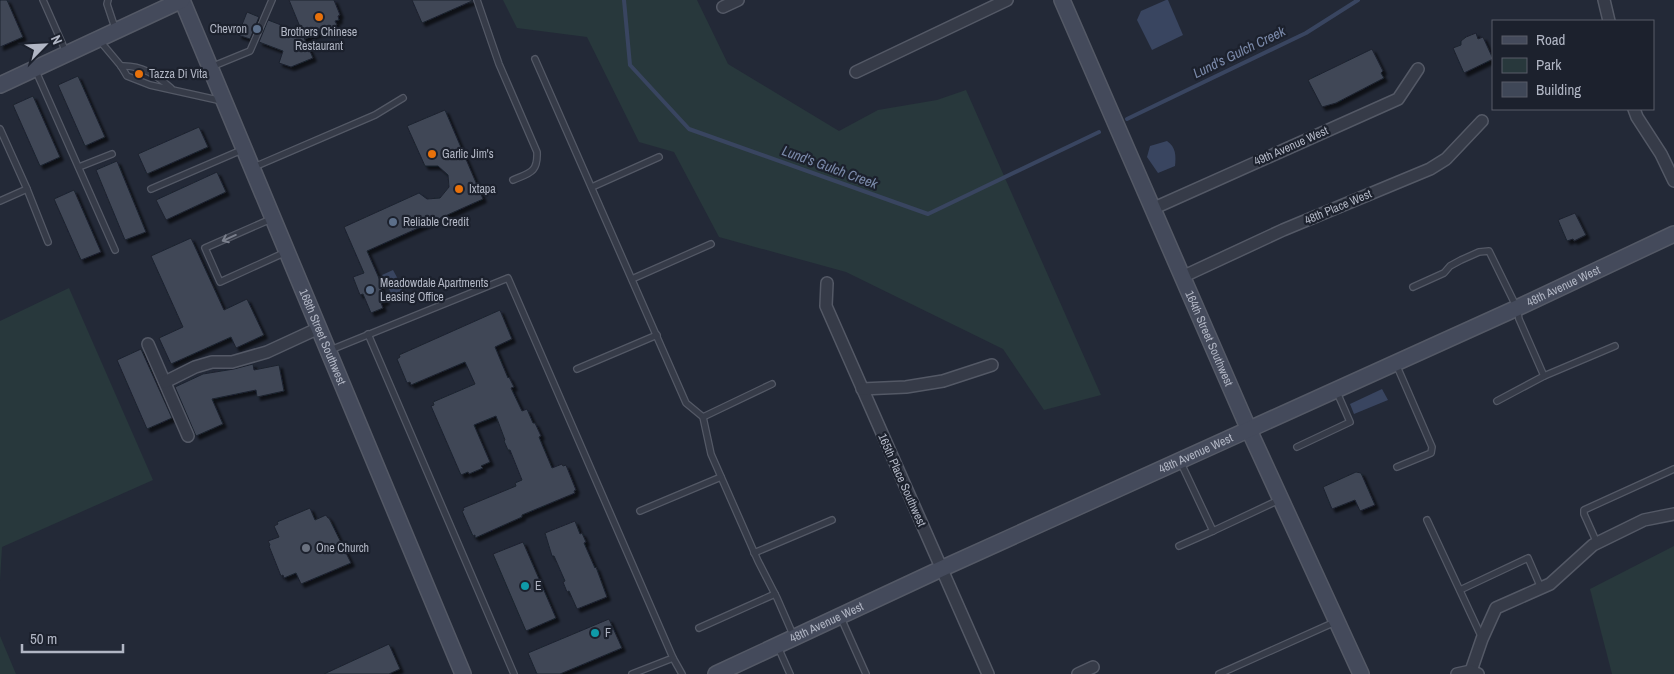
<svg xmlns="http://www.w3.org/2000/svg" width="1674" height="674" font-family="'Archivo Narrow',sans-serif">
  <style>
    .green { fill: #28383c }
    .water { fill: #394560 }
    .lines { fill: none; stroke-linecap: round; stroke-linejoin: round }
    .stream { stroke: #394560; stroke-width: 4 }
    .building { fill: #3f4757; stroke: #1d232f; filter: url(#shadow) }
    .lane-casing { stroke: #545966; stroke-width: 8 }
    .street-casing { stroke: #545966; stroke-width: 14 }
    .secondary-casing { stroke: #545966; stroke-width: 18 }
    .lane { stroke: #363b48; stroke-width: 5.5 }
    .street { stroke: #363b48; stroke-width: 11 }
    .secondary { stroke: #444a5b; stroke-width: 15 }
    .oneway { stroke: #7a7f8c }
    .food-dot { fill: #e8710a; stroke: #1c212d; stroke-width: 2 }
    .service-dot { fill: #5c6f8a; stroke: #1c212d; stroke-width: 2 }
    .worship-dot { fill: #6b7280; stroke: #1c212d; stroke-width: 2 }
    .culture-dot { fill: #0f9aa8; stroke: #1c212d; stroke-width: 2 }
    .labels { text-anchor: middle; stroke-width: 4.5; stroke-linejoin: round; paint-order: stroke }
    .poi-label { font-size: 12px; fill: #b1b6c4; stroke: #1c212d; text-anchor: start }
    .street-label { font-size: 12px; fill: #b1b6c4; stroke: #1c212d }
    .water-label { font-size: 14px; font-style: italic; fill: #7b8aaa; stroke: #1c212d }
  </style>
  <defs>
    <filter id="shadow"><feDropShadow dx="3.5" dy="3.5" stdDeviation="1" flood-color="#0009"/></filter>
  </defs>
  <rect width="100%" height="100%" fill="#232937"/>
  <g class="green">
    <polygon points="503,0 697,0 728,64 839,131 878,110 937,100 966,90 1101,395 1044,410 1003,349 846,272 719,237 674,152 639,142 587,37 517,28"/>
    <polygon points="69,288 153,480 2,547 0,581 0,321"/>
    <polygon points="1674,546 1674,674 1612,674 1590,589"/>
    <polygon points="0,636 16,674 0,674"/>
  </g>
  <g class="water">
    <polygon points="1166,0 1168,0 1183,35 1152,50 1137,20 1141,11"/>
    <path d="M1167 141C1176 147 1176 156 1175 166L1158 173 1147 157 1150 146Z"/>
    <polygon points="393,270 399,281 403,293 392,299 390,294 391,293 382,275"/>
    <polygon points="1382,389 1388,400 1354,414 1350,404"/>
  </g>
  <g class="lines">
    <g class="stream">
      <polyline points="624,0 630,65 689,129 928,214 1099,132"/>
      <polyline points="1127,119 1306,33 1358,0"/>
    </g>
  </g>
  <g class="building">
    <polygon points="0,0 7,0 23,37 0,47"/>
    <polygon points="289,0 334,0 340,15 338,16 339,20 335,21 337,25 305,39"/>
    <polygon points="412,0 472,0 472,1 422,23"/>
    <polygon points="247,12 259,17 250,39 238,35"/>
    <polygon points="268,20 302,33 313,58 291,67 279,63 283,51 259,42"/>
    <polygon points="1476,33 1478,39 1483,37 1493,59 1464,73 1453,48 1461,45 1461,41 1466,37"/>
    <polygon points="1372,49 1383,71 1381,73 1384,78 1336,103 1322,107 1308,80"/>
    <polygon points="78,76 105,137 85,146 58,85"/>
    <polygon points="33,96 60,157 40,166 13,105"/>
    <polygon points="445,110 483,199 367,251 382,285 380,286 386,301 381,303 383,308 371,313 363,294 360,295 353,277 364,273 344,227 419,193 427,199 440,198 449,187 448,175 438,166 425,166 407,126"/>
    <polygon points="199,127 208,147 147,174 138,154"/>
    <polygon points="117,161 146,232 125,240 96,170"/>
    <polygon points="217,172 226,192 166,220 156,200"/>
    <polygon points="74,190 101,252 81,260 54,199"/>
    <polygon points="1575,213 1586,235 1574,241 1573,239 1567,241 1558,220"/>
    <polygon points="191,238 224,310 247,299 264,335 236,348 231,337 171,364 159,338 183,327 151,256"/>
    <polygon points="500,310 512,339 495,347 508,378 509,377 514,387 511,388 522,411 527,409 533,423 535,423 541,436 539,437 552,468 562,464 563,466 566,465 576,490 574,491 575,493 522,515 522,517 475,538 475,535 473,536 462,511 464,510 463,508 516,486 515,483 522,480 510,450 508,450 504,441 505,440 496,416 474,425 490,462 481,466 483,468 469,474 468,472 461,475 431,406 434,405 433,402 475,384 465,362 411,385 410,382 407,383 397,359 400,357 399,355"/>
    <polygon points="141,349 172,418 147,429 117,360"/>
    <polygon points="253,364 254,370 279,365 284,391 257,397 256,390 212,399 223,424 196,436 175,387 203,374 234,369"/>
    <polygon points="1356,472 1361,473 1375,505 1360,511 1355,500 1332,509 1323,487"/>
    <polygon points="310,508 315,520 326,515 328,518 329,518 351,563 301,584 296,573 284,578 283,575 281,576 269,546 270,545 268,541 279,537 274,526 278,524 277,522"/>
    <polygon points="575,521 580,534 582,533 586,542 584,543 595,568 596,567 607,597 577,609 569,591 567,592 563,582 565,581 554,556 552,556 545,533"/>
    <polygon points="523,542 556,618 526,631 493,554"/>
    <polygon points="609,619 622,648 560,674 537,674 528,653"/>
    <polygon points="389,644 400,669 389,674 324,674"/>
  </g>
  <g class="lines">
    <g class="lane-casing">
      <g id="lane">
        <polyline points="43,0 66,52"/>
        <polyline points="108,0 107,4 116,31"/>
        <path d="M477 0 499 64 537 152C538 173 529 173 513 180"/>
        <polyline points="100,41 121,66 127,76 150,85 222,101"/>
        <polyline points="535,59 686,403 703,417 711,454 758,561 777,598 794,637"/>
        <path d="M121 66C142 65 156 75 171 88"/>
        <polyline points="211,67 250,51 272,0"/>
        <polyline points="35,69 115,250"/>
        <polyline points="0,129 27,189 48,242"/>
        <polyline points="79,167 112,154"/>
        <polyline points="254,167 375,115 403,98"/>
        <polyline points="592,187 659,157"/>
        <polyline points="151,189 244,149"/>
        <polyline points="0,201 27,189"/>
        <polyline points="271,219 205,248 220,282 286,252"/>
        <polyline points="632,279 711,244"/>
        <polyline points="1413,287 1444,273 1450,266 1461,260 1479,252 1489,251 1517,308 1519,319 1544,376"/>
        <polyline points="368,334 514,674"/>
        <polyline points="328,351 508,278 673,658 632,674"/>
        <polyline points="1396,364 1432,447 1431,453 1397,467"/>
        <polyline points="577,369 657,335"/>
        <polyline points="1497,401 1544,376 1615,346"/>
        <polyline points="703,417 772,384"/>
        <polyline points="1297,447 1350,422 1336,390"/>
        <polyline points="1180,461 1213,531 1279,500"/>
        <polyline points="640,511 721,477"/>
        <polyline points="1427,520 1482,638"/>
        <polyline points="1597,543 1584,514 1584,510 1674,469"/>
        <polyline points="1179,546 1213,531"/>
        <polyline points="754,553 832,520"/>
        <polyline points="1460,590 1528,558 1541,588"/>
        <polyline points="841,618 866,674"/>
        <polyline points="699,628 775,594"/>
        <polyline points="778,647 790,674"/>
        <polyline points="673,658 682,674"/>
        <polyline points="1219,674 1335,622"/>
      </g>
    </g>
    <g class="street-casing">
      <g id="street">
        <polyline points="1604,0 1609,21"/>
        <polyline points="723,7 738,0"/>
        <polyline points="856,72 1007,0"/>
        <polyline points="1634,109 1637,117 1661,154 1674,181"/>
        <polyline points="1152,209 1398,99 1418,69"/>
        <polyline points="1182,277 1283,230 1430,169 1446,159 1482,121"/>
        <polyline points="827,283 826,306 988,674"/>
        <polyline points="148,344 188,436"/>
        <polyline points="165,382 195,367 212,362 232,362 267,352 319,328"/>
        <polyline points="862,389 906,387 943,381 992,365"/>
        <polyline points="1471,671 1482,639 1496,608 1550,584 1593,545 1644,520 1674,514"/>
        <polyline points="1078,674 1093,667"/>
        <polyline points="1457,674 1471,671 1478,674"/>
      </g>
    </g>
    <g class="secondary-casing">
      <g id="secondary">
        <path id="s1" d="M182 0 463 674"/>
        <path id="s2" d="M1062 0 1249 430 1361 674"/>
        <polyline points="0,85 182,0"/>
        <path id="s3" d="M716 674 943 568 1517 308 1674 234"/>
      </g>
    </g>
    <use href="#lane" class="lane"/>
    <use href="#street" class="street"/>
    <use href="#secondary" class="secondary"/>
  </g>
  <defs><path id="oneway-shaft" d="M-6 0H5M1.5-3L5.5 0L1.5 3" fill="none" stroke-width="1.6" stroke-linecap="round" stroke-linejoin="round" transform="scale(1.25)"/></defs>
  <use class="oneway" href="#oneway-shaft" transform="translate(229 238) rotate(156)"/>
  <g class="food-dot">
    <circle cx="319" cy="17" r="5"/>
    <circle cx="139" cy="74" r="5"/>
    <circle cx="432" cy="154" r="5"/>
    <circle cx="459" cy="189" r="5"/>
  </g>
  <g class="service-dot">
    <circle cx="257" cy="29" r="5"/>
    <circle cx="393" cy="222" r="5"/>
    <circle cx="370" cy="290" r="5"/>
  </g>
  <circle class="worship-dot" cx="306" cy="548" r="5"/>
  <g class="culture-dot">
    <circle cx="525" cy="586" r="5"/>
    <circle cx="595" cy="633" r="5"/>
  </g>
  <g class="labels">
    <g class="poi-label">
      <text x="247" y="33" text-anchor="end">Chevron</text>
      <text x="319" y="36" text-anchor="middle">Brothers Chinese<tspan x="319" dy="14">Restaurant</tspan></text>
      <text x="149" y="78">Tazza Di Vita</text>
      <text x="442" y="158">Garlic Jim's</text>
      <text x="469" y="193">Ixtapa</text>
      <text x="403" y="226">Reliable Credit</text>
      <text x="380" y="287">Meadowdale Apartments<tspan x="380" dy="14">Leasing Office</tspan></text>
      <text x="316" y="552">One Church</text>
      <text x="535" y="590">E</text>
      <text x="605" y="637">F</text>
    </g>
    <g class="street-label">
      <text transform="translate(1291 146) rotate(-24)" y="4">49th Avenue West</text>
      <text transform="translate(1338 207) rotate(-23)" y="4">48th Place West</text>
      <text dy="4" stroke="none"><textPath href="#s3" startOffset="932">48th Avenue West</textPath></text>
      <text dy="4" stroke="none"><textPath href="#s1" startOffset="365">168th Street Southwest</textPath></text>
      <text dy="4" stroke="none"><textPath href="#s2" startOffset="369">164th Street Southwest</textPath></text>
      <text dy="4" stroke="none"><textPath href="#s3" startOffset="528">48th Avenue West</textPath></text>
      <text transform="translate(902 480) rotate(66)" y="4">165th Place Southwest</text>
      <text dy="4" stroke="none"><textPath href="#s3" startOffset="122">48th Avenue West</textPath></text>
    </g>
    <g class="water-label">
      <text transform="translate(1239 52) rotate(-26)" y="5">Lund's Gulch Creek</text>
      <text transform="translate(830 167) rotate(20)" y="5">Lund's Gulch Creek</text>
    </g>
  </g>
  <rect x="1492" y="20" width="162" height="90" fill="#1c212d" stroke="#585d69"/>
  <rect x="1502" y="36" width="25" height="8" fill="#444a5b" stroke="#585d69"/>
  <text x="1536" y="45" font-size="15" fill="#b1b6c4">Road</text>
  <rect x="1502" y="58" width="25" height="15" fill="#28383c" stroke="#585d69"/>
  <text x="1536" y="70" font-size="15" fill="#b1b6c4">Park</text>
  <rect x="1502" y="82" width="25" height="15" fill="#3f4757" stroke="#585d69"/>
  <text x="1536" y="95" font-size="15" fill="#b1b6c4">Building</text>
  <g transform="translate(45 45) rotate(66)" stroke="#1c212d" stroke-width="4" paint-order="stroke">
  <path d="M0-4L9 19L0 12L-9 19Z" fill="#b1b6c4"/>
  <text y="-8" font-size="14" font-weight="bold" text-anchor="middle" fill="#b1b6c4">N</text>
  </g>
  <path d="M22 644v8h101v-8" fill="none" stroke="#b1b6c4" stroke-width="2.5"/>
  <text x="30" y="644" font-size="15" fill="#b1b6c4" stroke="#1c212d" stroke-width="4" paint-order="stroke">50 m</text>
</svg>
